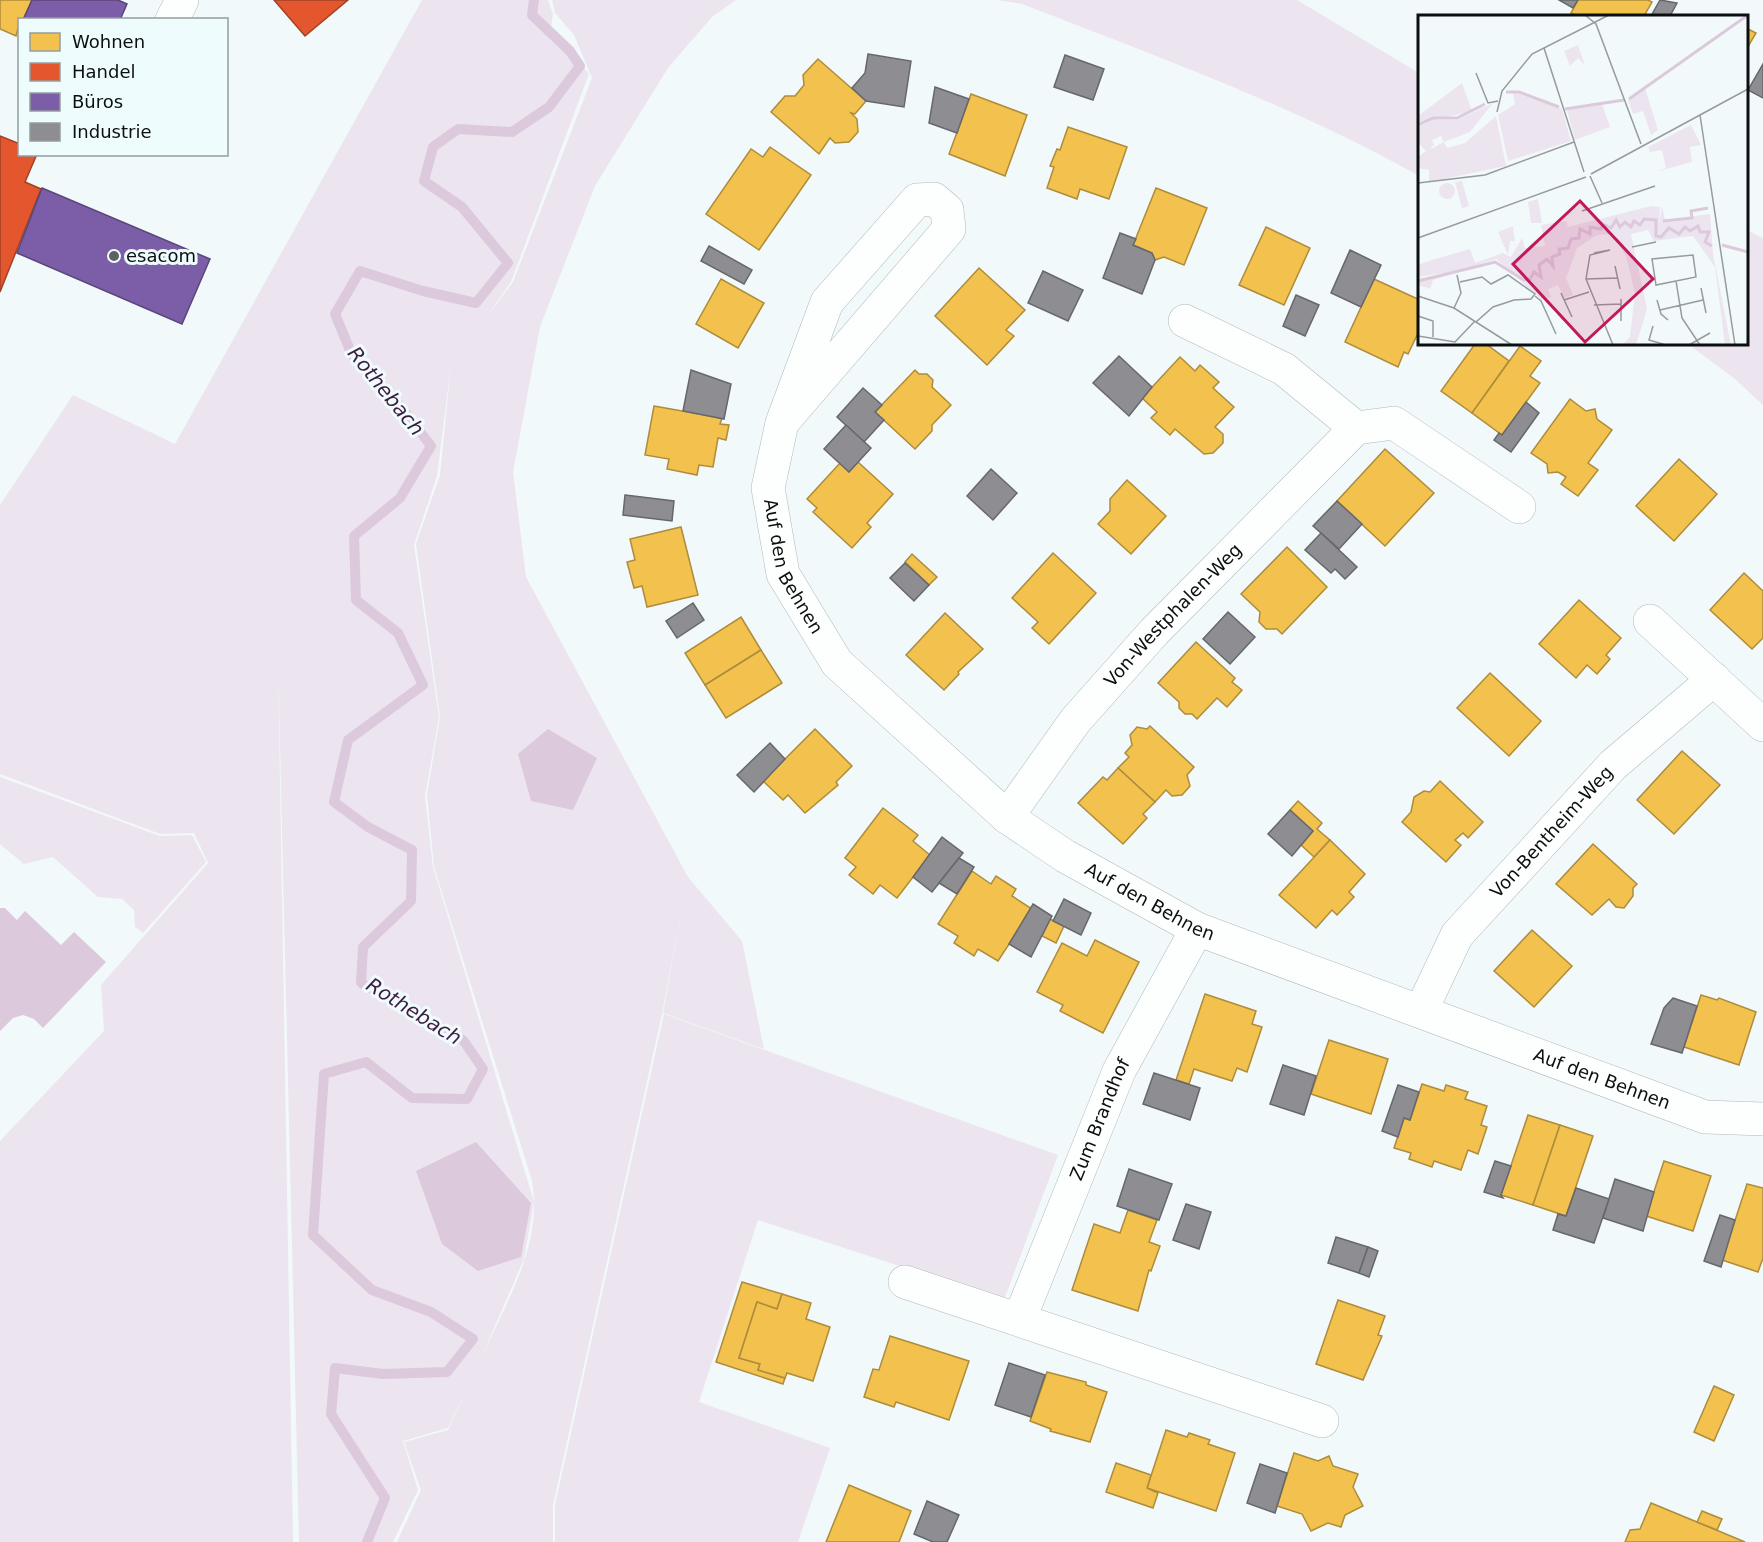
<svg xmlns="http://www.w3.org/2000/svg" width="1763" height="1542" font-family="'DejaVu Sans',sans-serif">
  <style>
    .green { fill: #ece5ef; fill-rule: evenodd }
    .water { fill: #dccadc }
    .homes { fill: #f2c14e; stroke: #ad8c3b; stroke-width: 1.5 }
    .shops { fill: #e4572e; stroke: #a34125; stroke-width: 1.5 }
    .offices { fill: #7b5ea7; stroke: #59467a; stroke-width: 1.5 }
    .industry { fill: #8d8d92; stroke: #66676b; stroke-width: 1.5 }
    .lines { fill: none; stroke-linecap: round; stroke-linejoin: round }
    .stream { stroke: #dccadc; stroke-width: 10 }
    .minor-casing { stroke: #b2b8b9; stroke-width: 34 }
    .minor { stroke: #fdfefe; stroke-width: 33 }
    .poi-dot { fill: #5c6162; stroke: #effcfe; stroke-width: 2 }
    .labels { text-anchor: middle; stroke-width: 6; stroke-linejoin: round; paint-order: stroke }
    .poi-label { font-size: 18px; fill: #0b0f10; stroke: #effcfe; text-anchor: start }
    .street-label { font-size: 18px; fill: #0b0f10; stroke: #effcfe }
    .water-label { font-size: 20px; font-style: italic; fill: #3f1b3d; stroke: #effcfe }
    .inset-river { fill: none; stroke: #dccadc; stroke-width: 3 }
    .inset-road { fill: none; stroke: #969b9c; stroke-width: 1.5 }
    .view { fill: #c2185b; fill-opacity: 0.15; stroke: #c2185b; stroke-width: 3 }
    .inset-edge { fill: none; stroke: #0b0f10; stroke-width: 3 }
  </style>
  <rect width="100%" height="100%" fill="#f2f9fa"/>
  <g class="green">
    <path d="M422 0H548L553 14 551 26 589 74 511 282 487 316 513 282 592 78 574 35 555 13 552 0H736L712 17 668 68 595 186 540 327 513 472 526 577 688 877 742 941 764 1049 663 1013 683 903 662 1014 553 1505V1542H397L421 1490 404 1442 448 1430 467 1388 448 1428 403 1441 418 1490 393 1542H299L278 662 293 1542H0V1141L104 1031 101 985 208 863 194 833 160 834 0 774V505L73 395 175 444ZM451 365 440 475 416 544 440 717 427 794 434 867 532 1181C543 1244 507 1301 482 1356L524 1259 534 1202 433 867 425 796 439 717 414 545 437 476Z"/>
    <path d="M997 0H1297L1419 73V176C1294 106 1156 56 1022 4Z"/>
    <polygon points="1747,230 1763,238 1763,405 1735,379 1688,344 1746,344"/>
    <polygon points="0,777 160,836 192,835 206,862 143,933 135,927 134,910 122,899 98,897 53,857 24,864 0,844"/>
    <polygon points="664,1014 1058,1155 1004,1300 758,1220 699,1402 830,1448 798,1542 555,1542 555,1505"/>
  </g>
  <g class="water">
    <polygon points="548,729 597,758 573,810 531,801 518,754"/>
    <polygon points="0,908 5,908 17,920 25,911 61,945 74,932 106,962 43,1028 34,1019 23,1015 13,1018 0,1031"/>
    <polygon points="476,1142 531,1203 521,1257 478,1271 442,1244 416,1171"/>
  </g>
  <g class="homes">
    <polygon points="0,0 32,0 23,20 20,20 16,36 0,29"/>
    <polygon points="1578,0 1648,0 1652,2 1644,16 1577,16 1571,13"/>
    <polygon points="1746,28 1756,33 1746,50"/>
    <polygon points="818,59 866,101 855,114 851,113 857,119 858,132 849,142 835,143 830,138 819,154 771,112 785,96 795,96 804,85 803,75"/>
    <polygon points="971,94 1027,115 1005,176 949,154"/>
    <polygon points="1068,127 1127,147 1109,199 1080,189 1077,199 1047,188 1054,167 1050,166 1057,149 1060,150"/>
    <polygon points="770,147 811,175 759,250 706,214 751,149 763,157"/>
    <polygon points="1156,188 1207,208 1184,265 1164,257 1155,260 1152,253 1133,245"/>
    <polygon points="1266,227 1310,248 1284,305 1239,285"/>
    <polygon points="979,268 1025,310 1006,330 1014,336 987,365 935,316"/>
    <polygon points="721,279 764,303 738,348 696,324"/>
    <polygon points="1374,279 1420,300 1420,329 1408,354 1404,352 1398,367 1345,342"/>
    <polygon points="1475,344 1486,344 1509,361 1472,413 1441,391"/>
    <polygon points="1520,346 1541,361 1530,376 1540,383 1502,435 1472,413"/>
    <polygon points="1180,357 1195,371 1200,365 1219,382 1213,388 1234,407 1215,427 1223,434 1223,443 1213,453 1204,454 1175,429 1170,435 1151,418 1157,412 1142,398"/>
    <polygon points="915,370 919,374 927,374 933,380 932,387 951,405 932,425 932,431 915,449 875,412"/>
    <polygon points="1570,399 1586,411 1595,409 1597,419 1612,430 1588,463 1598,470 1578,496 1561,484 1566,477 1558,472 1548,473 1547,464 1531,453"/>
    <polygon points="654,406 722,418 720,424 729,425 726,440 718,438 713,467 699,465 697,475 667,469 669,459 645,455"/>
    <polygon points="1385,449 1434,493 1385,546 1337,501"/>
    <polygon points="1679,459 1717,494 1674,541 1636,506"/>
    <polygon points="858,462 893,494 867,523 871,527 852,548 813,512 817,508 807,499 840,463 849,472"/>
    <polygon points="1127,480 1166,516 1131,554 1098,524 1110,511 1110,499"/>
    <polygon points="681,527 698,595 647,607 642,586 634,588 627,562 635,560 630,539"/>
    <polygon points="1287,547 1327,587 1282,634 1277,629 1266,629 1259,622 1260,612 1241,594"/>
    <polygon points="1053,553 1096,593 1049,644 1032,628 1038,622 1012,598"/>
    <polygon points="912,554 937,577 929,585 905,562"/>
    <polygon points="1744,573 1763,591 1763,638 1752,649 1710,610"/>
    <polygon points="1579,600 1621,638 1606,655 1610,659 1597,674 1587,665 1576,678 1539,644"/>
    <polygon points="945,613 983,649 958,672 959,674 944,690 906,655"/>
    <polygon points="741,617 761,650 705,685 685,653"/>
    <polygon points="1196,642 1235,678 1232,682 1242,690 1227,707 1217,698 1197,719 1192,714 1185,714 1179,708 1179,702 1158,683"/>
    <polygon points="761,650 782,683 726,718 705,685"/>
    <polygon points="1490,673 1541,721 1509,756 1457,708"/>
    <polygon points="1150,726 1194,767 1187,775 1190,786 1182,795 1172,796 1166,790 1155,802 1118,768 1129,757 1125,753 1132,745 1130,735 1137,727 1147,729"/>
    <polygon points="815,729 852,766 836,782 838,785 805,813 788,795 783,800 763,781"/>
    <polygon points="1682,751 1720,785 1674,834 1637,800"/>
    <polygon points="1118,768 1155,802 1143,814 1147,818 1123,844 1078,803 1103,777 1107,780"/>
    <polygon points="1440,781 1483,822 1468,838 1463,833 1455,840 1461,845 1446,862 1402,822 1411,812 1414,797 1424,791 1430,792"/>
    <polygon points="1298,801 1322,823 1317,829 1330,840 1314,857 1301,845 1313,831 1290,810"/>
    <polygon points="883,808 918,835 913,841 930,855 897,898 880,885 873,894 849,875 856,867 845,858"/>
    <polygon points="1330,840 1365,874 1349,892 1354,897 1337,915 1332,910 1316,928 1279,895"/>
    <polygon points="1593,844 1637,884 1633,888 1633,896 1624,908 1616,907 1609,899 1592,915 1556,884"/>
    <polygon points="972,871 991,884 996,876 1016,889 1012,896 1032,909 998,961 978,949 974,956 954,943 958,936 938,924"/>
    <polygon points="1050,919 1064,926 1056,943 1042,936"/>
    <polygon points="1532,930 1572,966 1534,1007 1494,971"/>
    <polygon points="1095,940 1139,962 1103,1033 1060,1011 1063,1005 1037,992 1062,943 1087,956"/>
    <polygon points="1205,994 1256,1011 1252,1024 1262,1027 1247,1072 1237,1068 1232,1081 1194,1069 1189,1084 1176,1080"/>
    <polygon points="1701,995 1717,1000 1719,998 1756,1012 1739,1065 1684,1047"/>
    <polygon points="1329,1040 1388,1059 1371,1114 1311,1094"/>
    <polygon points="1422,1084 1444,1091 1446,1085 1468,1092 1465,1099 1487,1106 1481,1125 1487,1127 1478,1154 1468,1150 1461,1170 1434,1161 1432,1167 1409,1159 1411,1153 1394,1148 1404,1118 1410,1120"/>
    <polygon points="1528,1115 1560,1125 1533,1205 1501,1195"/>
    <polygon points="1560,1125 1593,1136 1566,1216 1533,1205"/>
    <polygon points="1664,1161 1711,1176 1693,1231 1646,1216"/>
    <polygon points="1747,1184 1763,1188 1763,1258 1758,1272 1722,1260"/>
    <polygon points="1128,1210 1157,1220 1149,1242 1160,1246 1151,1271 1149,1270 1138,1311 1072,1290 1094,1224 1120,1233"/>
    <polygon points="742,1282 782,1294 777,1309 757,1302 739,1358 760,1364 758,1370 785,1378 783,1384 716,1362"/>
    <polygon points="782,1294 811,1303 806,1319 830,1327 813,1381 787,1373 785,1378 758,1370 760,1364 739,1358 757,1302 777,1309"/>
    <polygon points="1338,1300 1385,1316 1378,1335 1382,1336 1363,1380 1316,1364"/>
    <polygon points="890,1336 969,1361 949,1420 896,1402 894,1407 864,1397 873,1369 879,1370"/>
    <polygon points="1047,1372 1086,1382 1086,1385 1107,1392 1090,1442 1050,1431 1051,1429 1030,1421"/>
    <polygon points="1714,1386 1734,1395 1714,1441 1694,1432"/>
    <polygon points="1166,1430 1187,1437 1189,1433 1210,1440 1208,1444 1235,1453 1216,1511 1147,1488"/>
    <polygon points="1294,1453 1318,1461 1329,1456 1333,1466 1358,1474 1353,1487 1363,1506 1345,1515 1341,1527 1328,1523 1311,1531 1302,1514 1277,1506"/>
    <polygon points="1116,1463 1151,1475 1147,1488 1158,1493 1153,1508 1106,1492"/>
    <polygon points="849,1485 911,1511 899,1542 826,1542"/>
    <polygon points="1651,1503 1697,1522 1745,1542 1625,1542 1630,1530 1640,1529"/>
    <polygon points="1702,1511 1722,1519 1717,1530 1697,1522"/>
  </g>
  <g class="shops">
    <polygon points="274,0 348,0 305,36"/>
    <polygon points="0,136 20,144 20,154 37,154 25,182 41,189 0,292"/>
  </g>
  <g class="offices">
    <polygon points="32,0 118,0 127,4 120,20 23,20"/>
    <polygon points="42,188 210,259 182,324 17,253"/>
  </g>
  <g class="industry">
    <polygon points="1559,0 1578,0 1573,8"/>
    <polygon points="1660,0 1677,3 1670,16 1651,16"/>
    <polygon points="868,54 911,61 904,107 866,101 852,88 865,73"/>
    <polygon points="1065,55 1104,69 1093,100 1054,87"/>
    <polygon points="1763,64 1763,98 1748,90"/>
    <polygon points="935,87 969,99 957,133 929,123"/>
    <polygon points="1120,233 1136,239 1133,245 1152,253 1155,260 1142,294 1103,278"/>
    <polygon points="709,246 752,270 744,284 701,261"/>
    <polygon points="1350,250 1381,265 1361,307 1331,293"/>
    <polygon points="1043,271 1083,290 1068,321 1028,303"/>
    <polygon points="1296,295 1319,305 1305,336 1283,326"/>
    <polygon points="1119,356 1152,387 1129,416 1093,383"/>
    <polygon points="691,370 731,384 724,419 683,411"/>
    <polygon points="863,388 882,405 875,412 884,420 864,442 837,417"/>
    <polygon points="1526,402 1539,413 1511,452 1494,440 1499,433 1502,435"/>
    <polygon points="846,425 871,448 849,472 824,449"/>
    <polygon points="991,469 1017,493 993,520 967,496"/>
    <polygon points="625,495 674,501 672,521 623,515"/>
    <polygon points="1337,501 1362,524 1339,549 1313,526"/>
    <polygon points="1321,533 1357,567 1345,579 1335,569 1331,573 1305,550"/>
    <polygon points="905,563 929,585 914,601 890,578"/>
    <polygon points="693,603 704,620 677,638 666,621"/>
    <polygon points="1228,612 1255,637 1230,664 1203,639"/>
    <polygon points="770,743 785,759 754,792 737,775"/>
    <polygon points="1290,810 1313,831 1292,856 1268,834"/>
    <polygon points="942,837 963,853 932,892 913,877"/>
    <polygon points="959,858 974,867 957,894 939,883"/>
    <polygon points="1064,899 1091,913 1081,935 1053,921"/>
    <polygon points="1033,904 1052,916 1031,957 1009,944"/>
    <polygon points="1673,998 1697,1006 1682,1053 1651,1044 1664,1008"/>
    <polygon points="1283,1065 1316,1076 1304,1115 1270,1104"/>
    <polygon points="1154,1073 1200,1088 1190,1120 1143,1104"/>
    <polygon points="1398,1085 1419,1092 1410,1120 1404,1118 1398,1137 1382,1131"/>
    <polygon points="1495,1161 1511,1166 1501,1195 1503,1198 1484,1192"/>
    <polygon points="1129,1169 1172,1184 1159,1220 1117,1206"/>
    <polygon points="1615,1179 1654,1192 1643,1231 1603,1218"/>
    <polygon points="1576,1188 1609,1199 1594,1243 1553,1230 1558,1214 1566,1216"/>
    <polygon points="1186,1204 1211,1212 1199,1249 1173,1240"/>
    <polygon points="1720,1215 1735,1220 1721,1267 1704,1261"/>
    <polygon points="1336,1237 1368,1247 1359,1273 1328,1263"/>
    <polygon points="1368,1247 1378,1251 1369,1277 1359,1273"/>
    <polygon points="1009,1363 1045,1375 1031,1417 995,1405"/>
    <polygon points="1260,1464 1287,1473 1275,1513 1247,1503"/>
    <polygon points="927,1501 959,1515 947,1542 933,1542 914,1534"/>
  </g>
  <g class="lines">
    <polyline class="stream" points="367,1542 385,1498 331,1414 335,1368 383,1374 447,1372 473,1339 431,1312 372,1290 313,1235 324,1074 366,1062 412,1098 467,1099 483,1069 463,1040 361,983 363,947 411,901 412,850 368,827 334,802 348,740 423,685 398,633 356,600 354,536 400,498 431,446 402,408 352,355 335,314 360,271 423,291 476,303 508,263 462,207 424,181 433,147 458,129 512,132 549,107 580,66 570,51 532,15 534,0"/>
    <g class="minor-casing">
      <g id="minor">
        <polyline points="172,20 182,0"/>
        <polyline points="1185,321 1284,369 1356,428 1394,423 1519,507"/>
        <path id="s1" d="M782 423 949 229 947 210 934 199 917 200 827 302 782 423 768 488 783 574 837 663 1007 817 1065 856 1197 929 1705 1117 1763 1119"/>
        <polyline points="1650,621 1763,725"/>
        <path id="s2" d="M1007 817 1075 721 1154 632 1356 428"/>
        <path id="s3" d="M1421 1011 1457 935 1613 765 1714 679"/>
        <polyline points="905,1282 1322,1421"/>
        <path id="s4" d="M1020 1318 1119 1071 1197 929"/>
      </g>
    </g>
    <use href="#minor" class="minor"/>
  </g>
  <circle class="poi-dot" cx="114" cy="256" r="6"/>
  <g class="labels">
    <g class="poi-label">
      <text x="126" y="262">esacom</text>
    </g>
    <g class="street-label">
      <text dy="6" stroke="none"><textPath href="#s1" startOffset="724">Auf den Behnen</textPath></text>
      <text dy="6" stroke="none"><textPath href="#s2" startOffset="262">Von-Westphalen-Weg</textPath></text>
      <text dy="6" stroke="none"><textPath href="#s3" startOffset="224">Von-Bentheim-Weg</textPath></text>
      <text dy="6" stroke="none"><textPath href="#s1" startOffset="1228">Auf den Behnen</textPath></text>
      <text dy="6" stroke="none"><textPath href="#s1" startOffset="1714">Auf den Behnen</textPath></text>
      <text dy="6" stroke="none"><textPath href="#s4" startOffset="214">Zum Brandhof</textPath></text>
    </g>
    <g class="water-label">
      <text transform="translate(386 391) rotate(51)" y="7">Rothebach</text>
      <text transform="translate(414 1011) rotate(32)" y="7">Rothebach</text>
    </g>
  </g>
  <g transform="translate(1418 15)">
    <rect width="330" height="330" fill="#f2f9fa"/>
    <path d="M160 30 167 50 160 43 152 51 146 36ZM44 68 54 96 0 109V101ZM227 73 240 115 233 120 225 96 215 99 210 85ZM95 77 144 94 153 126 90 146 80 100 97 89ZM75 88 52 117 26 127 23 121 14 125 16 130 11 135 26 127 29 133 47 128 78 101 88 151 11 167V155L0 153V142L8 136 0 128V112L15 105H39ZM184 89 192 112 157 125 149 95ZM273 110 283 130 272 132 274 147 237 157 248 153 244 135 232 137 230 132ZM44 166 51 191 44 193 37 167ZM21 176a8 8 0 1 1 16 0a8 8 0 1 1-16 0ZM120 184 124 208H113L110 187ZM233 191 242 192 241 209 244 191 247 205 292 199 295 239 313 330H307L297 252 275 221 236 226 230 215 213 219 229 294 218 330H204L212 322 217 278 208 241 194 219 179 220 159 233 148 263 155 280 146 283 140 270 130 274 133 282 124 285 78 244 15 265 12 274 0 270V264L38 256 0 262V250L14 245 52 234 57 248 85 238 93 242 104 223 107 233 127 231 123 210 148 206 150 212ZM95 211 97 226H92L90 240 80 217Z" fill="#ece5ef"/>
    <path class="inset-river" d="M88 77H101L141 92M211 84 330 0M147 94 206 85M0 110 15 103H39L67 89M245 206 274 203 273 196 290 193M304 230 330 237M0 266 77 247 106 265 112 264 116 257 123 262 121 250 129 244 135 251 134 242 142 239 141 234 150 233 153 224 161 223 162 214 172 219V212L183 214 185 209 193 213 198 205 202 212 207 207 213 212 216 206 222 210 226 204 238 205V221L243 222 251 213 261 219 267 212 272 216 280 211 282 217H291L287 227 294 231"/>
    <path class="inset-road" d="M167 0 178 9 223 129M126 33 166 157M58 58 70 88 80 86M79 97 84 76 114 39 191 0M282 100 317 330M173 159 330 74M172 161 184 188M0 168 67 160 156 127M164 196 237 171M0 223 168 162M214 232 238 227M176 238 192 235 172 240 168 264 195 330M275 240 278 262 238 270 234 244ZM197 251 202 274M168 264 199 263M258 266 264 303 282 330M42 267 64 262 73 269 90 260 117 279 113 284 96 285 75 292 58 307M283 273 288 298M143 278 154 302M0 281 36 293 94 330M117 281 123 286 138 319M203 284V306M146 285 171 277M239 285 243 299 250 305M176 290 203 289M36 293 43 278 39 260M242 295 285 285M0 301 15 306V322M235 311 231 325 248 330M0 321 37 327 57 306M271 330 292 318"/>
    <path class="view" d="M162 186 235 264 167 327 95 249Z"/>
    <rect width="330" height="330" class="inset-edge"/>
  </g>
  <rect x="18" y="18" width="210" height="138" fill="#effcfe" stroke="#949d9f" stroke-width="1.5"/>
  <rect x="30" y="33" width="30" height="18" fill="#f2c14e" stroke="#949d9f" stroke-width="1.5"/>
  <text x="72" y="48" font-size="18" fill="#0b0f10">Wohnen</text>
  <rect x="30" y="63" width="30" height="18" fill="#e4572e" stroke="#949d9f" stroke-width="1.5"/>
  <text x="72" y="78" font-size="18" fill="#0b0f10">Handel</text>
  <rect x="30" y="93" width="30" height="18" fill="#7b5ea7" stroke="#949d9f" stroke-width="1.5"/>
  <text x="72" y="108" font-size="18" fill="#0b0f10">Büros</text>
  <rect x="30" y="123" width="30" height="18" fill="#8d8d92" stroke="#949d9f" stroke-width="1.5"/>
  <text x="72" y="138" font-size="18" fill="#0b0f10">Industrie</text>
</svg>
